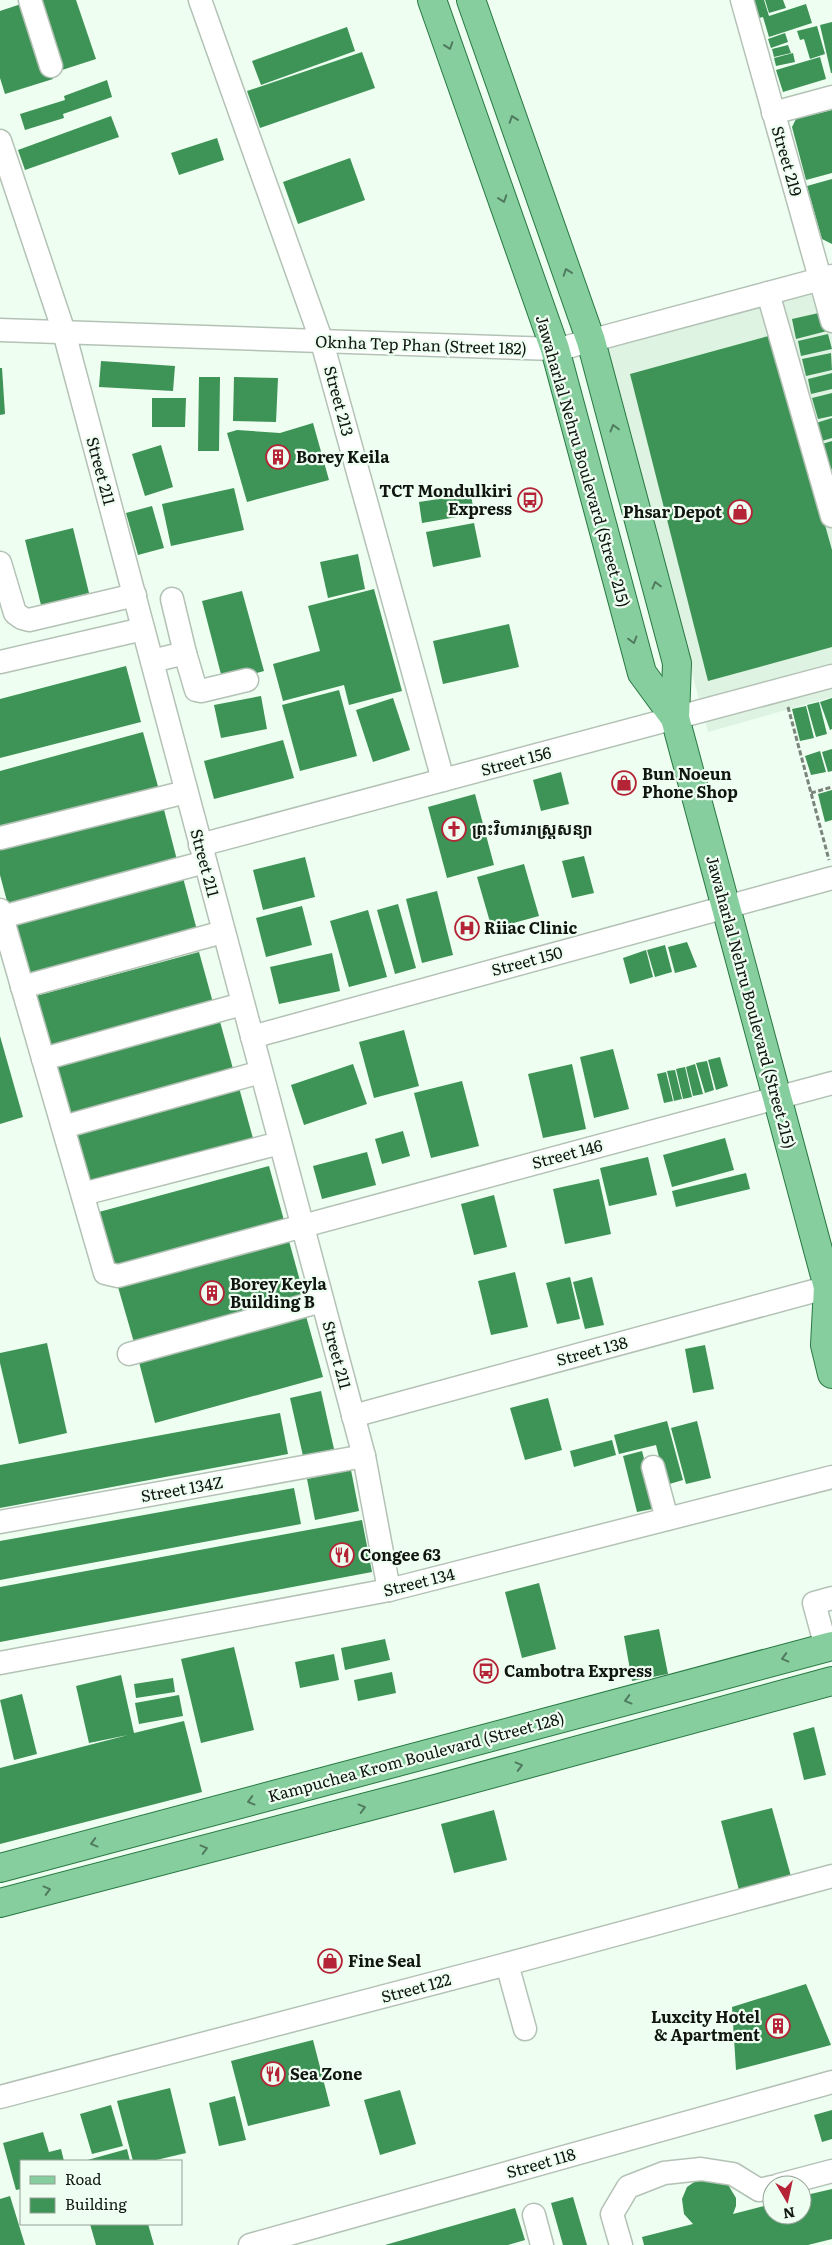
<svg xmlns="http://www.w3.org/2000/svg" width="832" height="2245" font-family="Literata,'Noto Sans Khmer',serif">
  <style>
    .built { fill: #def3e2 }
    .building { fill: #3e9356 }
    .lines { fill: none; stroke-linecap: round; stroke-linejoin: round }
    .minor-casing { stroke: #b4c2b6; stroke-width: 25 }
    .major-casing { stroke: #287842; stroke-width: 30 }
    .path { stroke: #7a847b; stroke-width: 3; stroke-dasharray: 5 2.5; stroke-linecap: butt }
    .minor { stroke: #fff; stroke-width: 22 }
    .major { stroke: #86ce9e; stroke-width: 28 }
    .oneway { stroke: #517b5e }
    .labels { text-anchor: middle; stroke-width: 4.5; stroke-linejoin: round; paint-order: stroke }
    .street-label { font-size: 16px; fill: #101510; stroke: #eefef1 }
    .poi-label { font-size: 16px; font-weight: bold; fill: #101510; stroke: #eefef1; text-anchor: start }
  </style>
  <rect width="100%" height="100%" fill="#eefef1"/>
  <polygon class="built" points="828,265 832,280 832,697 708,732 598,328"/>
  <g class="building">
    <polygon points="39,0 76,0 96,59 62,70"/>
    <polygon points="753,0 764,0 769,16 806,4 812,23 769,37 763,17 759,18"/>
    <polygon points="765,0 783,0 786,8 769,13"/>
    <polygon points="27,2 53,79 5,94 0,78 0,11"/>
    <polygon points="832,22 832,73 831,73 820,25"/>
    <polygon points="817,26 825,54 810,59 804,39 800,40 797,31"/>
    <polygon points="347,27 355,51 261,85 252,61"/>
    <polygon points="785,33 788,42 771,48 768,39"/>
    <polygon points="788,45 791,53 774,57 772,49"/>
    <polygon points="362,52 375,88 260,128 247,91"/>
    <polygon points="793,53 795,62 776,66 774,58"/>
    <polygon points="820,57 826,79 783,92 776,70"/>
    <polygon points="107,80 112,97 63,114 64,118 25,130 20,114 65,100 64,96"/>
    <polygon points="832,110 832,173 806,180 792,127 796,119"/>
    <polygon points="111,116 119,137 25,170 18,150"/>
    <polygon points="217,138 224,160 179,175 171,153"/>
    <polygon points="350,158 365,200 298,224 283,182"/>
    <polygon points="832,179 832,244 822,239 807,186"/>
    <polygon points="823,312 827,331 796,339 792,319"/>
    <polygon points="828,334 832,349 801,356 798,341"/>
    <polygon points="772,335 832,550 832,647 708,681 630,374"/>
    <polygon points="831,353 832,370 806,376 802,359"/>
    <polygon points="101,361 175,366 173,391 99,387"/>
    <polygon points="0,368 2,368 5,414 0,415"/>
    <polygon points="832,373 832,389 811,394 808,379"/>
    <polygon points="199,377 220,377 219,451 198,451"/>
    <polygon points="234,377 278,378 276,422 233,421"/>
    <polygon points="832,393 832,416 818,419 812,398"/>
    <polygon points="152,398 186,398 185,427 152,427"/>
    <polygon points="832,418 832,438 822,441 816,423"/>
    <polygon points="313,423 329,480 247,502 227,433 237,430 280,433"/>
    <polygon points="832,441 832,469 828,470 822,444"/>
    <polygon points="161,445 173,487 145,496 132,454"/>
    <polygon points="234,488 244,530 171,546 162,504"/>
    <polygon points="471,494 474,514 422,523 419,502"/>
    <polygon points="152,506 164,548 138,555 126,513"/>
    <polygon points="474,523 481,557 433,567 426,532"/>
    <polygon points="73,528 89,593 41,605 25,540"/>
    <polygon points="358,554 365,589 328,598 320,562"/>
    <polygon points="374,589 402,691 349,705 344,685 283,701 273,664 320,651 308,606"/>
    <polygon points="242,591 264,671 223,682 202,601"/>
    <polygon points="509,624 519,667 443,684 433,641"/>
    <polygon points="126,666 141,722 0,758 0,699"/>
    <polygon points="339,690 357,756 300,771 282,705"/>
    <polygon points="261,696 267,729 221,738 214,705"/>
    <polygon points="393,698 410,750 373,762 356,710"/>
    <polygon points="832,698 832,729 830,730 820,702"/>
    <polygon points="819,702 827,734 816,737 807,705"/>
    <polygon points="806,706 814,738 800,741 792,709"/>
    <polygon points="143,732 159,790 0,833 0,771"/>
    <polygon points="283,740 294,778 214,799 204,761"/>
    <polygon points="832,749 832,771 828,772 822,752"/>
    <polygon points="820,751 826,772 811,775 805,756"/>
    <polygon points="561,772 569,804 541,811 533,780"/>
    <polygon points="832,790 832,820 825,822 818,794"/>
    <polygon points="475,794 494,865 447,878 428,807"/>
    <polygon points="162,802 177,860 8,905 0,875 0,845"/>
    <polygon points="584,856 594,893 572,898 562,861"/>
    <polygon points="305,857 315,897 263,910 253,870"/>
    <polygon points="524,864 539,916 492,929 477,877"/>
    <polygon points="182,874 198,934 30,980 14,920"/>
    <polygon points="437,891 453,955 422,963 406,899"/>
    <polygon points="398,904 416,968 395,974 377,910"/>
    <polygon points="302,906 312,945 266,957 256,918"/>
    <polygon points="368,910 387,977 349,987 330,921"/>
    <polygon points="687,942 697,967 675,973 668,947"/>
    <polygon points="665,945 672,972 655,977 647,950"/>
    <polygon points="646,950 653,977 630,984 623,958"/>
    <polygon points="199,952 215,1010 48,1055 32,997"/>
    <polygon points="332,953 340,991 279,1004 270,967"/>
    <polygon points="219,1018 235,1076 68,1121 52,1064"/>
    <polygon points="404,1030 419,1086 374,1098 359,1042"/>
    <polygon points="0,1036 23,1117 0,1124"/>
    <polygon points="613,1049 629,1109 594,1118 580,1057"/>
    <polygon points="720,1057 728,1086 716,1090 708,1060"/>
    <polygon points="707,1061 714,1090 705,1093 696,1063"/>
    <polygon points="353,1064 367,1104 304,1125 291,1085"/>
    <polygon points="572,1064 586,1129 543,1138 528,1074"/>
    <polygon points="695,1064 703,1094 693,1096 686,1067"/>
    <polygon points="685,1067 692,1097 683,1099 676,1069"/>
    <polygon points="675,1070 682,1099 674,1101 667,1071"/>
    <polygon points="666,1072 673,1101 664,1103 657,1074"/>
    <polygon points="462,1081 479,1146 431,1158 414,1093"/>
    <polygon points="238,1084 254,1142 85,1189 69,1130"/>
    <polygon points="403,1131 410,1156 382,1164 375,1139"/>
    <polygon points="725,1138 734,1170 672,1187 663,1155"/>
    <polygon points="367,1152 376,1185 322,1199 313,1166"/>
    <polygon points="648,1157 657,1195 609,1206 600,1168"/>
    <polygon points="269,1166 285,1224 115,1270 99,1212"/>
    <polygon points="746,1173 750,1189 676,1207 672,1191"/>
    <polygon points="599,1179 611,1234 565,1244 553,1189"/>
    <polygon points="494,1195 507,1247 474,1255 461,1204"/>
    <polygon points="289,1241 305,1299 135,1346 118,1287"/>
    <polygon points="515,1272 528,1327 491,1335 478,1281"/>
    <polygon points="570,1277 580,1319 557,1324 546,1283"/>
    <polygon points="592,1277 604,1325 585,1329 573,1282"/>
    <polygon points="306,1316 323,1377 155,1423 139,1362"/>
    <polygon points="47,1343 67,1433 19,1444 0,1363 0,1353"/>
    <polygon points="705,1345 714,1389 693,1393 685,1349"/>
    <polygon points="321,1391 334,1449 303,1456 290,1398"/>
    <polygon points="548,1398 562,1450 525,1460 510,1408"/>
    <polygon points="280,1413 288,1454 0,1508 0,1465"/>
    <polygon points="667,1421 683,1480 666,1485 656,1445 619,1454 614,1435"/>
    <polygon points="697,1421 711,1478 686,1484 671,1428"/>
    <polygon points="612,1440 616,1455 574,1467 570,1451"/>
    <polygon points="642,1451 657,1508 637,1512 623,1456"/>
    <polygon points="351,1470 359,1511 315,1520 307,1479"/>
    <polygon points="294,1488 301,1524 0,1580 0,1541"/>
    <polygon points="362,1520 372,1572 0,1642 0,1587"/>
    <polygon points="539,1583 556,1649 522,1658 505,1592"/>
    <polygon points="659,1629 668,1674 632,1681 624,1636"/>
    <polygon points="385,1639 390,1660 345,1670 341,1648"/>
    <polygon points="234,1647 254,1730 201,1743 181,1659"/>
    <polygon points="334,1654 339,1680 300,1688 295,1662"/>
    <polygon points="392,1672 396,1693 358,1701 354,1680"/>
    <polygon points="121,1675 134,1733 184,1721 202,1792 0,1844 0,1768 128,1735 89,1743 76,1686"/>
    <polygon points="173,1678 175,1692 136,1698 134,1684"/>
    <polygon points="22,1694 37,1754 14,1760 0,1700"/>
    <polygon points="179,1695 183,1716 139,1724 135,1703"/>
    <polygon points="814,1727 826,1775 804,1780 793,1733"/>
    <polygon points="772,1808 792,1880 740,1894 721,1821"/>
    <polygon points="494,1810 507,1860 454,1873 441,1824"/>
    <polygon points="806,1984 831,2045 736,2070 732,2007"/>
    <polygon points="313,2040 330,2106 248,2126 231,2061"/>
    <polygon points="170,2088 186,2153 152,2161 133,2161 117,2101"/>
    <polygon points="400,2090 416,2144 380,2155 364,2100"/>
    <polygon points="235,2096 246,2140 219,2146 209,2103"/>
    <polygon points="111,2105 123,2146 92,2154 80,2114"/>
    <polygon points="832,2110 832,2139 822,2142 814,2115"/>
    <polygon points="43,2132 49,2152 61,2149 64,2161 21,2161 21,2189 16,2190 3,2143"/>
    <polygon points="127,2149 130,2161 84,2161"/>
    <polygon points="700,2178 727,2183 736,2198 736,2206 733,2214 772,2204 772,2215 802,2215 802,2196 832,2189 832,2239 808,2245 644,2245 642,2237 693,2224 684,2214 682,2199 687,2187"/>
    <polygon points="10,2196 25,2245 0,2245 0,2199"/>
    <polygon points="573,2197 587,2245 563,2245 551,2203"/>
    <polygon points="515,2208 525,2240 508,2245 385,2245"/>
    <polygon points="90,2224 148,2224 154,2245 96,2245"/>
  </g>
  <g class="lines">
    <g class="minor-casing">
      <g id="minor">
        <polyline points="30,0 51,66"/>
        <polyline points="200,0 322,342 443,780"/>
        <polyline points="742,0 832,321"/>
        <polyline points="773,113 832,97"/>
        <polyline points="0,141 64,332 364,1456 389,1590"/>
        <polyline points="768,293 832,516"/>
        <polyline points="0,330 555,349 567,347 832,276"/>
        <polyline points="0,563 15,613 22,618 29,620 135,595"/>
        <polyline points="185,653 196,690 201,691 247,680"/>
        <polyline points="152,661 185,653 172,599"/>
        <polyline points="0,662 143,629"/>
        <polyline points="0,838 186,792"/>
        <polyline points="200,845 832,676"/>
        <polyline points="0,910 105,1273 118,1276 832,1083"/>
        <polyline points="2,917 205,862"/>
        <polyline points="22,987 223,932"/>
        <polyline points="252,1037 832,878"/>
        <polyline points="43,1059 242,1004"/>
        <polyline points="63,1127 261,1072"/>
        <polyline points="83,1194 280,1143"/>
        <polyline points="129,1354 322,1301"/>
        <polyline points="353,1416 832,1286"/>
        <polyline points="653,1467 667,1519"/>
        <polyline points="0,1522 364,1456"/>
        <polyline points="826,1647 814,1603 832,1598"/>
        <polyline points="0,1663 389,1590 832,1477"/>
        <polyline points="507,1964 525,2029"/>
        <polyline points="0,2097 507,1964 832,1876"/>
        <polyline points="779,2185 832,2171"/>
        <polyline points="534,2215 542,2245"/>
        <polyline points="250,2245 832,2082"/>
        <polyline points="621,2245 612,2214 628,2187 664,2173 701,2169 733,2174 759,2190 772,2187"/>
      </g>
    </g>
    <g class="major-casing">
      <g id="major">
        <polyline points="432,0 555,349 642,673 675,718"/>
        <polyline points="471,0 591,341 677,663 675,718 828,1287 832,1293"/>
        <polyline points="828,1287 825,1345 832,1374"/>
        <polyline points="0,1868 832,1646"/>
        <polyline points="0,1903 439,1788 832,1681"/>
      </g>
    </g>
    <g class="path">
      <polyline points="788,707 829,860"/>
      <polyline points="811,793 832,787"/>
    </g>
    <use href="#minor" class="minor"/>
    <use href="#major" class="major"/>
  </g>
  <defs><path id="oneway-chevron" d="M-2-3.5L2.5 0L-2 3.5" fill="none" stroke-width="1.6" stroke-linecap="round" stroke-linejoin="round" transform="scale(1.25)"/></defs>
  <g class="oneway">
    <use href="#oneway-chevron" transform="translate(449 46) rotate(71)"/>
    <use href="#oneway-chevron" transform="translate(513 119) rotate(-109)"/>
    <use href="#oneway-chevron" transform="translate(503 199) rotate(71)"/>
    <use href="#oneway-chevron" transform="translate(567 272) rotate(-109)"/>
    <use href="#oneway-chevron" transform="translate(614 428) rotate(-105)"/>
    <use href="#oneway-chevron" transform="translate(656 585) rotate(-105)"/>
    <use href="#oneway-chevron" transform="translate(633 640) rotate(75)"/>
    <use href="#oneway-chevron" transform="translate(785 1658) rotate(165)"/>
    <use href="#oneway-chevron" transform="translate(628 1700) rotate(165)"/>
    <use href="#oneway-chevron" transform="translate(519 1766) rotate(-15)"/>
    <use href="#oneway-chevron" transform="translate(251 1801) rotate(165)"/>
    <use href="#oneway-chevron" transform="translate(362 1808) rotate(-15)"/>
    <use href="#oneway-chevron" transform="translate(94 1843) rotate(165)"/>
    <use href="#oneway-chevron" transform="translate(204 1849) rotate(-15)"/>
    <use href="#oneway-chevron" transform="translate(47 1890) rotate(-15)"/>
  </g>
  <defs>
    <g id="building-ring" transform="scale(1.25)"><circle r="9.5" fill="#eefef1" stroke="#b52336" stroke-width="1.5"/><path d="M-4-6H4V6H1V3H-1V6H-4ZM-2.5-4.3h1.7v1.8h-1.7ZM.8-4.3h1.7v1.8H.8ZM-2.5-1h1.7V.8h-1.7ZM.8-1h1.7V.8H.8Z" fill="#b52336"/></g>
    <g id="bus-ring" transform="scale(1.25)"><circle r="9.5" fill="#eefef1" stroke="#b52336" stroke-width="1.5"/><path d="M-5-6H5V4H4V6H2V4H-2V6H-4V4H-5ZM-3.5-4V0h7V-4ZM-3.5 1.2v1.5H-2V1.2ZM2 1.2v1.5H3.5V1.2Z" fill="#b52336"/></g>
    <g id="shop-ring" transform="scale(1.25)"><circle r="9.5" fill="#eefef1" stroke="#b52336" stroke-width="1.5"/><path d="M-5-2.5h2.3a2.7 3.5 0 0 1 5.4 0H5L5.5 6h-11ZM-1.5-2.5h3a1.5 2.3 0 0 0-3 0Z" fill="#b52336"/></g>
    <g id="church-ring" transform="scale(1.25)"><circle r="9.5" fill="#eefef1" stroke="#b52336" stroke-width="1.5"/><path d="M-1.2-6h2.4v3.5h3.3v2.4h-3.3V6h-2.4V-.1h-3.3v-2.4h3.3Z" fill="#b52336"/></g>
    <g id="hospital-ring" transform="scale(1.25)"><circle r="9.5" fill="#eefef1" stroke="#b52336" stroke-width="1.5"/><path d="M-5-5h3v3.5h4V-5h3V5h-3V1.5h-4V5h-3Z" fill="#b52336"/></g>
    <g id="restaurant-ring" transform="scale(1.25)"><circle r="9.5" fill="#eefef1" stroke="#b52336" stroke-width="1.5"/><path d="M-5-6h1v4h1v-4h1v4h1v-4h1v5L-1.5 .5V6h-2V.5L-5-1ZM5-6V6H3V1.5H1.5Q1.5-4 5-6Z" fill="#b52336"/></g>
  </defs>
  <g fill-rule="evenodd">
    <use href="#building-ring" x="278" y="457"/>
    <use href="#bus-ring" x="530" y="500"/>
    <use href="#shop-ring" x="740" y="512"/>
    <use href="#shop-ring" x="624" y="783"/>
    <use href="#church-ring" x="454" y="829"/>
    <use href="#hospital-ring" x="467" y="928"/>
    <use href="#building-ring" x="212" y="1293"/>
    <use href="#restaurant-ring" x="342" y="1555"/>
    <use href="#bus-ring" x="486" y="1671"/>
    <use href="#shop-ring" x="330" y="1961"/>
    <use href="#building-ring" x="778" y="2026"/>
    <use href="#restaurant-ring" x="273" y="2074"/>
  </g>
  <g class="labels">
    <g class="street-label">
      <text transform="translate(787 161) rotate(74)" y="6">Street 219</text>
      <text transform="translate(421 345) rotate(2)" y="6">Oknha Tep Phan (Street 182)</text>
      <text transform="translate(339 401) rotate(75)" y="6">Street 213</text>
      <text transform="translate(583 461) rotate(74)" y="6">Jawaharlal Nehru Boulevard (Street 215)</text>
      <text transform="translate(101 471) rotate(75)" y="6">Street 211</text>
      <text transform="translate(516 761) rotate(-15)" y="6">Street 156</text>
      <text transform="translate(205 863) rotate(75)" y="6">Street 211</text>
      <text transform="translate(527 961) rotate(-15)" y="6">Street 150</text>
      <text transform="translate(751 1002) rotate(75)" y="6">Jawaharlal Nehru Boulevard (Street 215)</text>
      <text transform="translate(567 1154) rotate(-15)" y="6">Street 146</text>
      <text transform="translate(592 1351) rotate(-15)" y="6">Street 138</text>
      <text transform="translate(337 1355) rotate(75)" y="6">Street 211</text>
      <text transform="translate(182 1489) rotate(-10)" y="6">Street 134Z</text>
      <text transform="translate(419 1582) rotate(-14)" y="6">Street 134</text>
      <text transform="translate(416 1757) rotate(-15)" y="6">Kampuchea Krom Boulevard (Street 128)</text>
      <text transform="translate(416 1988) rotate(-15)" y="6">Street 122</text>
      <text transform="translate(541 2163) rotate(-16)" y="6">Street 118</text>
    </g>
    <g class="poi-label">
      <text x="296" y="463">Borey Keila</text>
      <text x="512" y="497" text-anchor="end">TCT Mondulkiri<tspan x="512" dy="18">Express</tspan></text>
      <text x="722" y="518" text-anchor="end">Phsar Depot</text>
      <text x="642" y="780">Bun Noeun<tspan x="642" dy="18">Phone Shop</tspan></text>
      <text x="472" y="835">ព្រះវិហាររាស្ត្រសន្យា</text>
      <text x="484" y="934">Riiac Clinic</text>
      <text x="230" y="1290">Borey Keyla<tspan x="230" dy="18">Building B</tspan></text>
      <text x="360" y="1561">Congee 63</text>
      <text x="504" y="1677">Cambotra Express</text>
      <text x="348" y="1967">Fine Seal</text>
      <text x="760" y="2023" text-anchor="end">Luxcity Hotel<tspan x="760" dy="18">&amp; Apartment</tspan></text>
      <text x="290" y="2080">Sea Zone</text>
    </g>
  </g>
  <rect x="20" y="2160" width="162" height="65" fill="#eefef1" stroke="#95a197"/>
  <rect x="30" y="2176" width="25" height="8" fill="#86ce9e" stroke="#95a197"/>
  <text x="65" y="2185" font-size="15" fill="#101510">Road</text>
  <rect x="30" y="2198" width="25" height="15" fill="#3e9356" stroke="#95a197"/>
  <text x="65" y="2210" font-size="15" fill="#101510">Building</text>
  <g transform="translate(787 2200) rotate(171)"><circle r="24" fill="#eefef1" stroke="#95a197"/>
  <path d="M0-4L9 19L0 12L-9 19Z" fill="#b52336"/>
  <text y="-8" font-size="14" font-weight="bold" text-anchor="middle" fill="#101510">N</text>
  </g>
</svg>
